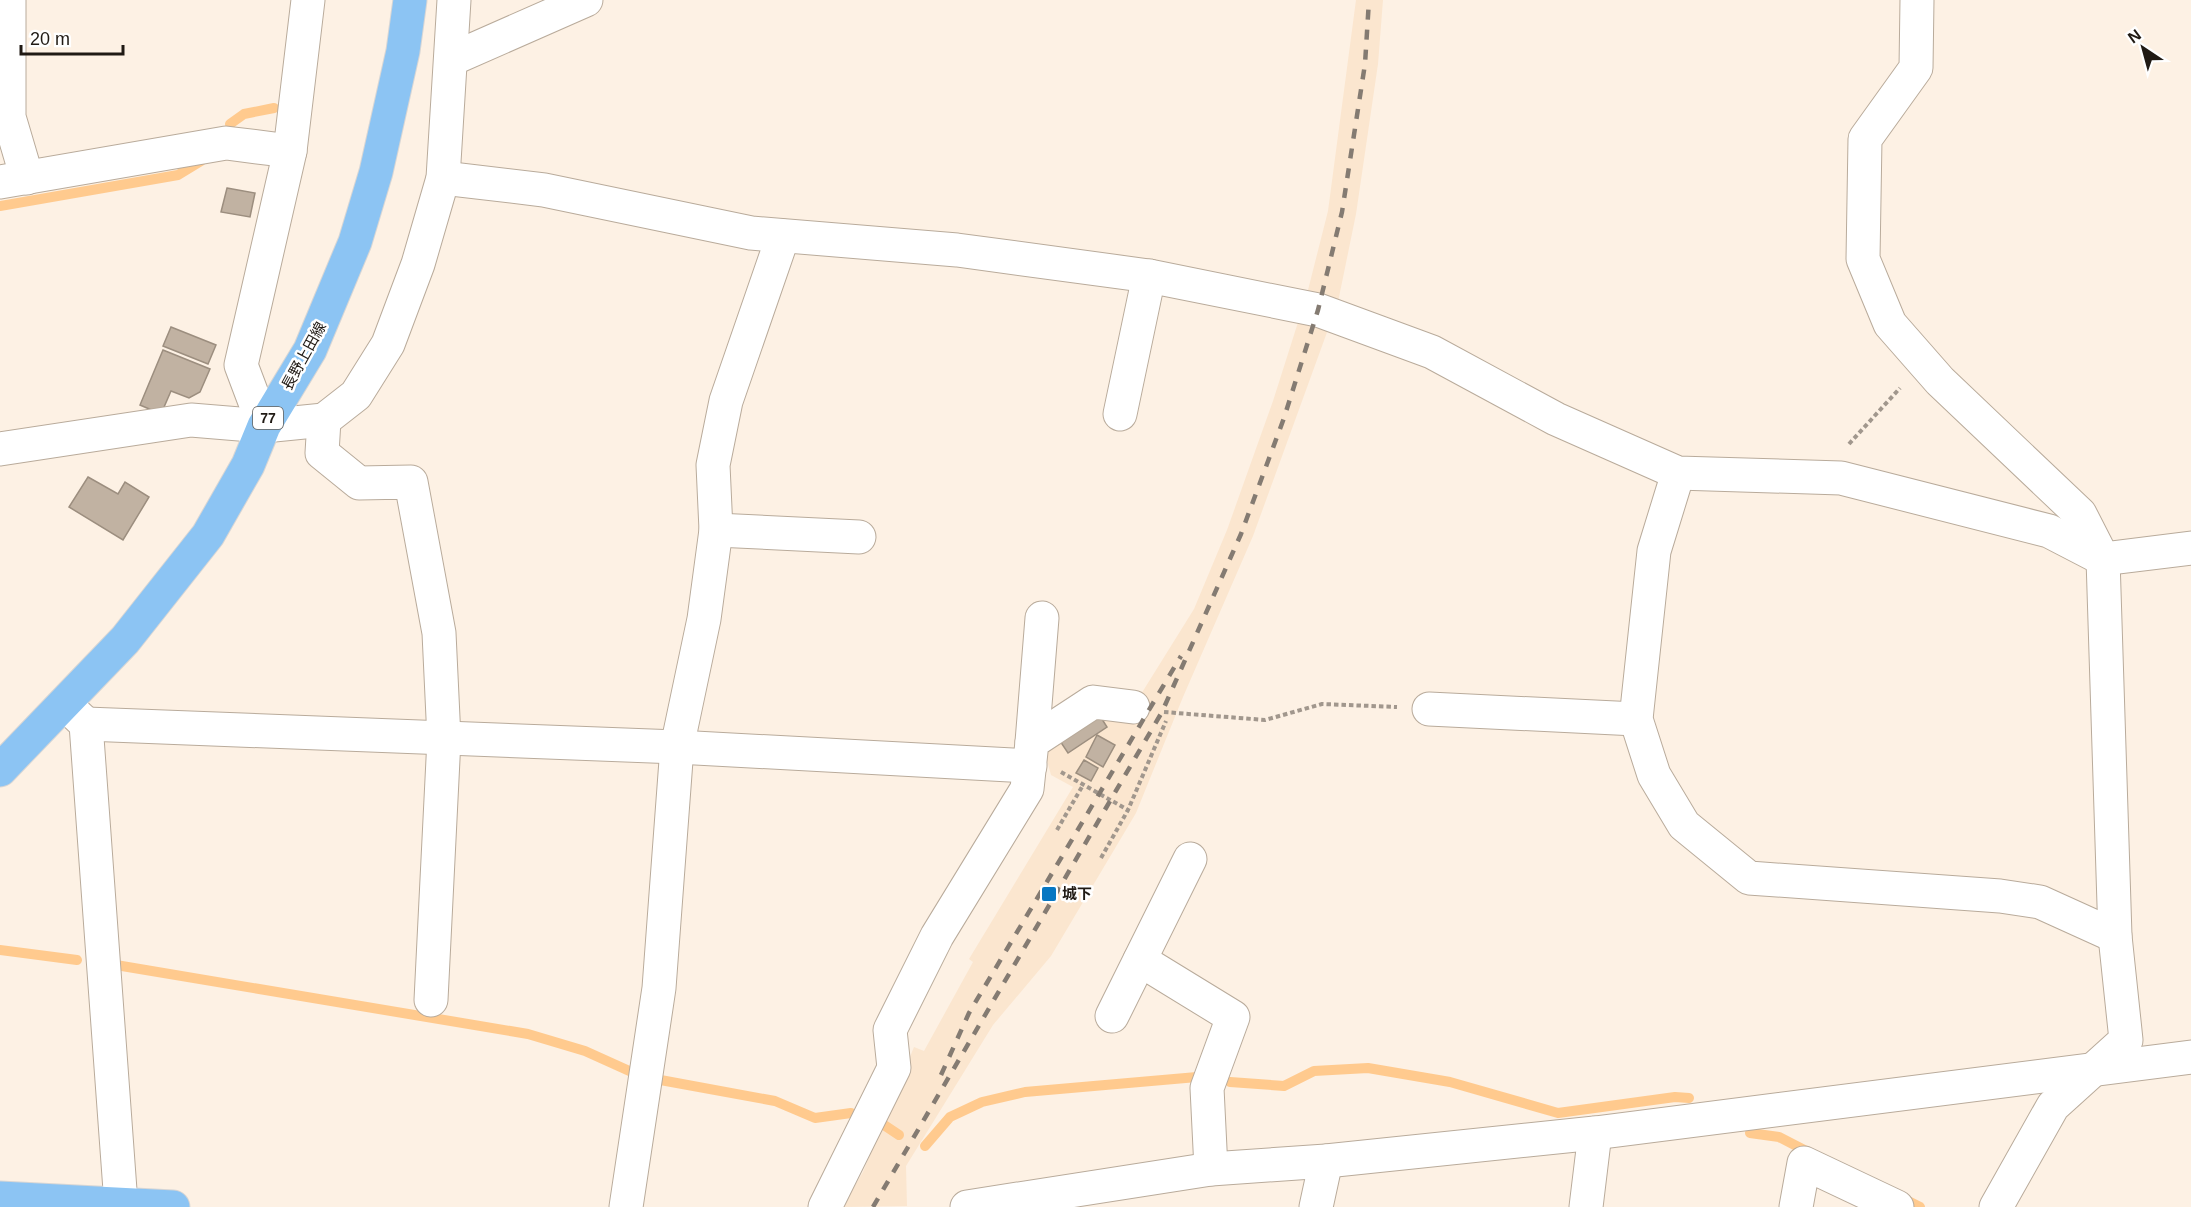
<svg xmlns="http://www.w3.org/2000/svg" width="2191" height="1207" font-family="Arial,'Noto Sans JP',sans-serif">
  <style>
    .built { fill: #fbe6cf }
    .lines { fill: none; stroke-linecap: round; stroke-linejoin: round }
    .stream { stroke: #ffca8e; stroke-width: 10 }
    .building { fill: #c1b2a2; stroke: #9c8e7f; stroke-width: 1.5 }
    .minor-casing { stroke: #b9ab9b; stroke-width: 35 }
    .major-casing { stroke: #d7d6d5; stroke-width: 35 }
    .path { stroke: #a1978d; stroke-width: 4; stroke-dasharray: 4.5 3; stroke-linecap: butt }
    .minor { stroke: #fff; stroke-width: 33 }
    .major { stroke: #8cc4f3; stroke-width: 33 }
    .rail { stroke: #847b72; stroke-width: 4.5; stroke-dasharray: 10 10; stroke-linecap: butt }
    .poi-dot { fill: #0777c2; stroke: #fff; stroke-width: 2 }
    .labels { text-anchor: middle; stroke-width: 5; stroke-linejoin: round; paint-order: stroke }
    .shield { fill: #fff; stroke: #635f5a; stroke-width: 1.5 }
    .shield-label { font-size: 14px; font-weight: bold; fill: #201a14 }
    .street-label { font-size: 15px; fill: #201a14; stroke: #fff }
    .poi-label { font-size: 15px; font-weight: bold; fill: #201a14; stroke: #fff; text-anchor: start }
  </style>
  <rect width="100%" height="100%" fill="#fdf1e4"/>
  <polygon class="built" points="1356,0 1383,0 1378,64 1356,214 1338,302 1253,536 1183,697 1136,813 1051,956 993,1025 906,1166 907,1206 842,1207 863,1172 914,1047 924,1051 973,962 969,959 1073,787 1051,775 1042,742 1133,707 1194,609 1227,530 1273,401 1307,294 1328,211"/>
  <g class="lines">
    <g class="stream">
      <polyline points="230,124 244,114 274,108"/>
      <polyline points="0,206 178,175 201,161"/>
      <polyline points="0,950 77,960"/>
      <polyline points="110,964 528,1034 585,1051 636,1074"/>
      <polyline points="655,1079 775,1101 815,1118 851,1113"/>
      <polyline points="1230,1082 1284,1086 1314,1071 1368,1068 1450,1082 1558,1113 1675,1097 1689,1098"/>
      <polyline points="884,1125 899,1135"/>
      <polyline points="1750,1133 1779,1137 1812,1154"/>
      <polyline points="925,1146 950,1117 982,1102 1025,1092 1197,1077"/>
      <polyline points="1902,1198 1920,1207"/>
    </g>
  </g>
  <g class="building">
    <polygon points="227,188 255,193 250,217 221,212"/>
    <polygon points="171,327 216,345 208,364 163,346"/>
    <polygon points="163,350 210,369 200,392 189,398 171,391 161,414 140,405"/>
    <polygon points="88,477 118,494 125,482 149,497 123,540 69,507"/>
    <polygon points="1095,708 1107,727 1068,753 1056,735"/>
    <polygon points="1097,735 1115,745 1103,767 1086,757"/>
    <polygon points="1084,760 1098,768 1091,781 1076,773"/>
  </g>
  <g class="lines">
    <g class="minor-casing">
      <g id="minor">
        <polyline points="9,0 9,117 27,178"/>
        <polyline points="1917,0 1916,68 1865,139 1863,259 1890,324 1940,381 2080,514 2103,559 2115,936 2126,1040 2053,1106 1996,1207"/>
        <polyline points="452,59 586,0"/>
        <polyline points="443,178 544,190 751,233 957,250 1149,276 1318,310 1432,352 1556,419 1678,473 1841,478 2049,531 2103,559 2191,548"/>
        <polyline points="0,182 226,143 290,151"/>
        <polyline points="1120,414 1149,276"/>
        <polyline points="324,420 322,453 359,483 411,482 439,633 444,739 431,1000"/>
        <polyline points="264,426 241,365 290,151 308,0"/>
        <polyline points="0,449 191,420 264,426 324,420 356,395 388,344 418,264 443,178 454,0"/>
        <polyline points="1678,473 1654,551 1636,719 1654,775 1684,825 1749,878 2000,896 2040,902 2115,936"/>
        <polyline points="716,530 859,537"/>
        <polyline points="69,708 86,724 121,1204"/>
        <polyline points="1429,709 1636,719"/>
        <polyline points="86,724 677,747 1030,766"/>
        <polyline points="1032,742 1042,618"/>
        <polyline points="1140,960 1233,1017 1207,1088 1211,1169"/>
        <polyline points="1112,1016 1190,859"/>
        <polyline points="626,1207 659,988 677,747 704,619 716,530 713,465 726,401 783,236"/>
        <polyline points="825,1207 894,1068 890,1030 937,936 1027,789 1032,742 1093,702 1133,707"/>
        <polyline points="967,1207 1211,1169 1326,1161 1595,1133 2191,1057"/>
        <polyline points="1316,1207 1326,1161"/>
        <polyline points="1586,1207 1595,1133"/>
        <polyline points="1796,1207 1804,1163 1897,1207"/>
      </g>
    </g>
    <g class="major-casing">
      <g id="major">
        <polyline points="0,770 125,640 208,535 248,465 264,426 310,350 355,242 376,172 403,51 410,0"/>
        <polyline points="0,1198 173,1207"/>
      </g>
    </g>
    <g class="path">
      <polyline points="1849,444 1900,388"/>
      <polyline points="1164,712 1265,720 1322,704 1397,707"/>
      <polyline points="1061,772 1128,810"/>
      <polyline points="1057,830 1083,785"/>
      <polyline points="1101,858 1128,810 1166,721"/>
    </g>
    <use href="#minor" class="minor"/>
    <use href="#major" class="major"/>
    <g class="rail">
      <polyline points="941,1075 969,1013 1181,656"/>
      <polyline points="873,1207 1162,712 1241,534 1284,418 1318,310 1342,212 1365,64 1369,0"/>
    </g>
  </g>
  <rect class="poi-dot" x="1041" y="886" width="16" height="16" rx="3"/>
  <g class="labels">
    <rect class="shield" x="253" y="407" width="30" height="22" rx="4.5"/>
    <g class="shield-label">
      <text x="268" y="423">77</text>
    </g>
    <g class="street-label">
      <text transform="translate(304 356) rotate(-61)" y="5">長野上田線</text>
    </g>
    <g class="poi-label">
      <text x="1062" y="899">城下</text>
    </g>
  </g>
  <g transform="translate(2143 48) rotate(324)" stroke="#ffffff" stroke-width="4.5" paint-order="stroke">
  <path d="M0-4.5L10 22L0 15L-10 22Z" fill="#201a14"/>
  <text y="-9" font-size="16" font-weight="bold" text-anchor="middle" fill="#201a14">N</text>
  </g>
  <path d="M21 45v9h102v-9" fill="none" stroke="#201a14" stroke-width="3"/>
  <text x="30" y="45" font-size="18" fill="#201a14" stroke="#ffffff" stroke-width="4.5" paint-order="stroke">20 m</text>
</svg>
